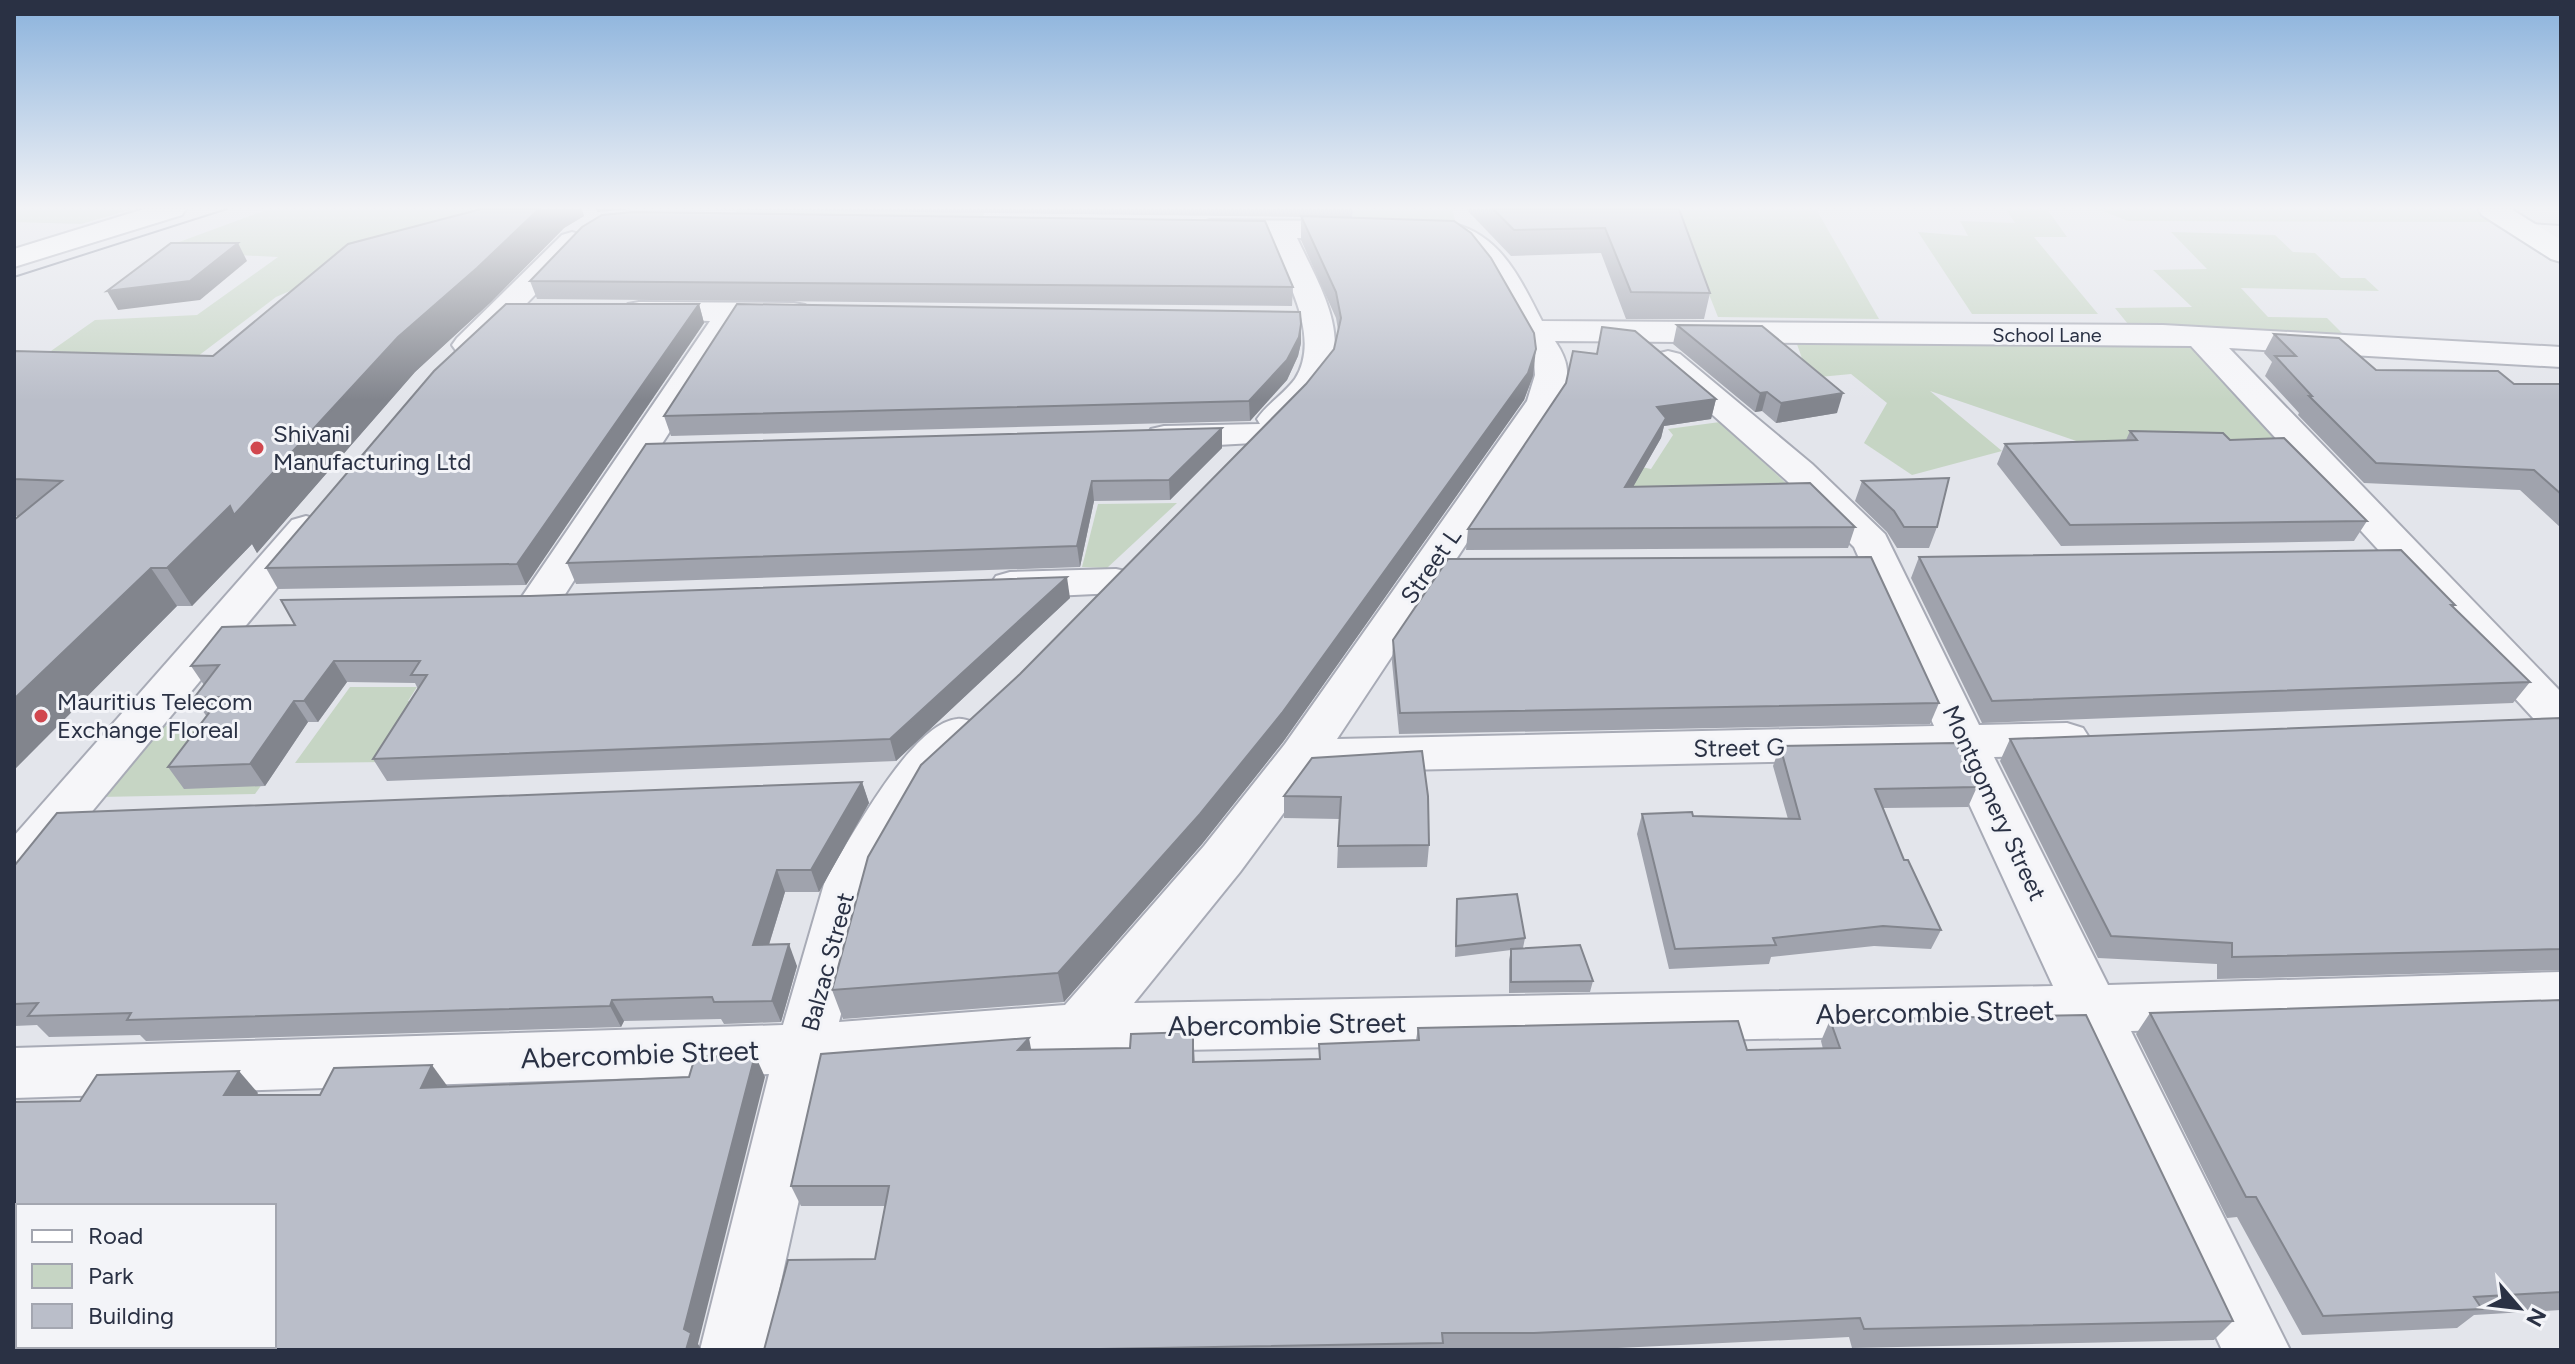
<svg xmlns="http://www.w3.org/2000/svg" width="2575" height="1364" font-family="Figtree,sans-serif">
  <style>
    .green { fill: #c6d5c4 }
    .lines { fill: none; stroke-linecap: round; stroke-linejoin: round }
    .street-casing { stroke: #a8abb6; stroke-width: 4 }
    .secondary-casing { stroke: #a8abb6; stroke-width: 4 }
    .street { fill: #f6f6f9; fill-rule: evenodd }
    .secondary { fill: #fff; fill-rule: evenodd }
    .tram { stroke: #7c8395; stroke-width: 2 }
    .wall { fill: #a0a3ad }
    .shaded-wall { fill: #82858d }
    .building { fill: #babec9; stroke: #82858d; stroke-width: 2; fill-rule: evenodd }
    .poi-dot { fill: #d1474e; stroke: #f3f4f8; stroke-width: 3 }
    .labels { text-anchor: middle; stroke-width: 6; stroke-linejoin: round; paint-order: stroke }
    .far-street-label { font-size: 20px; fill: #2a3144; stroke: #f3f4f8 }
    .poi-label { font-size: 24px; fill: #2a3144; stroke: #f3f4f8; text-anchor: start }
    .street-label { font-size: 24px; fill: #2a3144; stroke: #f3f4f8 }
    .near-street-label { font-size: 28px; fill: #2a3144; stroke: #f3f4f8 }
  </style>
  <rect width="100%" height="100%" fill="#e3e5eb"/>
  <g class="green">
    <polygon points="14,209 133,209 81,224 14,222"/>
    <polygon points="269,209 579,209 329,274 276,297 165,381 14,377 95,320 197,315 278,257 180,252 171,245"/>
    <polygon points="738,209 986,209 982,218 734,214"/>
    <polygon points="1341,209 1452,209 1456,224 1343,226"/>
    <polygon points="1675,209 1816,209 1879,319 1718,317"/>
    <polygon points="2006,209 2047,209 2067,237 2034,237 2098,314 1972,314 1918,232 1968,236 1960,221 2015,223"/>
    <polygon points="2098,209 2474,209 2495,222 2128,221"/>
    <polygon points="2171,232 2275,235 2293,252 2315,253 2341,278 2365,278 2379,291 2241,288 2268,317 2327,318 2348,339 2132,329 2115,308 2192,307 2153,270 2207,269"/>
    <polygon points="1793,333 2195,345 2284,442 2088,445 1930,391 2002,451 1912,475 1864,443 1887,403 1851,374 1809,378"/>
    <polygon points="1720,422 1801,497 1621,503 1623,463 1651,469 1673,435 1668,429"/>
    <polygon points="1177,503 1107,568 1082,567 1098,504"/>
    <polygon points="350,687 417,687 408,701 430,701 390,762 295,763"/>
    <polygon points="227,724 273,769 255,794 99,797 157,726"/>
  </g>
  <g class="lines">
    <g class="street-casing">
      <g id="street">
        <path d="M1210 220 1361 221 1371 224 1375 230 1371 236 1361 239 1297 238C1323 293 1359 347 1312 401 1301 414 1290 427 1272 429L1276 434 1271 442 1164 448 1151 445 1146 437 1151 429 1164 426 1260 424 1257 419C1267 404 1284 394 1295 379 1322 337 1286 277 1268 238L1200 235 1196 229 1200 223Z"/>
        <path d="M1454 224C1502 236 1521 281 1542 321L2163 325 2561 347V367L2229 348 2561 692V736L2545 731 2191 346 1555 341C1570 363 1570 376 1561 401L1337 739 1934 726 1854 547 1786 480 1652 361 1656 354 1668 351 1680 354 1812 464 1885 534 1979 725 2067 723 2083 728 2090 739 2083 750 2067 755 1994 757 2108 985 2561 972V1018L2131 1031 2290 1350H2222L2074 1033 1080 1052 827 1072 766 1350H700L769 1074 14 1098V1048L783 1025 824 884 831 870C853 834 913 723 957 719 963 718 970 721 975 723L982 734 975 745 926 793 874 885 839 1022 1065 1005 1204 846 1285 744 1527 401 1535 375 1534 359 1481 265 1470 254 1444 239 1440 233 1444 227ZM1948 758 2053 986 1134 1003 1240 872 1314 772Z"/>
        <polygon points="2530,224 2561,226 2561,244 2520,239 2516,233 2520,227"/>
        <polygon points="572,232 582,235 586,241 582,247 479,352 468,355 457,352 452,345 457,338 562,235"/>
        <polygon points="639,302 794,303 805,305 810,312 805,319 741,321 555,610 540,614 525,610 519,601 710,321 628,318 623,311 628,304"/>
        <polygon points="306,516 320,520 325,528 320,536 32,884 14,889 14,836 292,520"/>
        <polygon points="1116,569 1130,572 1136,581 1130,590 1116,593 1010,598 996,594 990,585 996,576 1010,572"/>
      </g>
    </g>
    <g class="secondary-casing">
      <g id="secondary">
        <polygon points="144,209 186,209 182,215 14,267 14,249"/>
        <polygon points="2478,209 2511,209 2561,240 2561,262 2551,259 2482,215"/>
      </g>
    </g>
    <use href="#street" class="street"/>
    <use href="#secondary" class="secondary"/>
    <polyline class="tram" points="14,277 227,209"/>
  </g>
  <g class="wall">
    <polygon points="693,209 1353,209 1352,217 1533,376 1524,400 1283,742 1202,844 1064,1002 843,1019 832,990 1020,674 1306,384 1334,349 1338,330 1336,318 1301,240 1301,217"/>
    <polygon points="1466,209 1679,209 1710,293 1704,319 1626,319 1601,253 1511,256"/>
    <polygon points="584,216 564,228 491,302 415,372 257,553 252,544 192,606 177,606 14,770 14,520 19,516 14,516 14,351 213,356"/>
    <polygon points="530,281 1293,287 1292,306 537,299"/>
    <polygon points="699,304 704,323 526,585 278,589 266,568"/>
    <polygon points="1677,325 1837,413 1776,423 1762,411 1755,412 1673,344"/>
    <polygon points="2274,334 2376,370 2514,384 2561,384 2561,528 2520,490 2364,483 2298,415 2299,413 2265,376 2272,362 2264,353"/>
    <polygon points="1301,343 1298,356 1287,380 1250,421 671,436 664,416"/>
    <polygon points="1566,383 1716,399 1711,419 1664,426 1661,438 1633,487 1855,527 1848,548 1466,550 1468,529"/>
    <polygon points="1222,428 1222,448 1170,500 1094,501 1080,567 576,584 567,563"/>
    <polygon points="2130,431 2230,440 2367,521 2354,541 2061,546 1997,464 2005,444 2126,440"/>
    <polygon points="1862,481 1937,527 1929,548 1897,548 1887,532 1855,501"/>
    <polygon points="1919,557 2455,605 2453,608 2530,682 2513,703 1982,723 1911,578"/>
    <polygon points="1070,598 896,761 387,781 373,759 418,689 415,683 347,682 318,722 308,722 265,786 184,789 168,767 207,717 194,698 204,685 191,666"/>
    <polygon points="1393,640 1939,703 1930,724 1399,734 1392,662"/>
    <polygon points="2561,718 2561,970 2217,979 2217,964 2098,958 2000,761 2010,739"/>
    <polygon points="1780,746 1977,787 1968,807 1883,808 1904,860 1941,930 1931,949 1874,946 1771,957 1769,964 1669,969 1637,834 1642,814 1788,819 1773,766"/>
    <polygon points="1312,758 1429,845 1427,867 1337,868 1339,819 1284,818 1284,796"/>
    <polygon points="862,782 869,803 819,892 785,892 769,945 797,966 781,1022 724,1024 721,1019 624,1021 621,1027 146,1041 140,1035 49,1037 37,1025 14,1026 14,866"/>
    <polygon points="1457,899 1525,938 1523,948 1593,981 1590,992 1509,993 1509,960 1511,950 1455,957"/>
    <polygon points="2561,1000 2561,1310 2474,1315 2457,1328 2302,1335 2237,1217 2227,1218 2136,1034 2150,1013"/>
    <polygon points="1830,1020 2233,1321 2214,1340 1852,1348 1849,1337 1576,1350 764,1350 875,1259 885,1206 801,1206 791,1186 1031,1050 1130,1048 1193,1032 1195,1062 1319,1059 1319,1044 1416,1040 1418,1028 1747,1050 1823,1049 1821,1041"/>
  </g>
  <g class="shaded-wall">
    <polygon points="539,209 582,209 584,216 564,228 491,302 415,372 257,553 252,544 192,606 167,568 398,337"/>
    <polygon points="596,209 632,209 597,212"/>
    <polygon points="238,243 247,261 200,300 118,310 107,291"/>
    <polygon points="699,304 704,323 526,585 517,564"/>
    <polygon points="1301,324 1301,343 1298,356 1287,380 1250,421 1249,401"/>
    <polygon points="1536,349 1533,376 1524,400 1283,742 1202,844 1064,1002 1058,973"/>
    <polygon points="1767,392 1762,411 1755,412 1760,393"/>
    <polygon points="1843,393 1837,413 1776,423 1781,403"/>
    <polygon points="1716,399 1711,419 1664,426 1661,438 1621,508 1625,487 1657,407"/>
    <polygon points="1222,428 1222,448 1170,500 1169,480"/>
    <polygon points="1092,481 1094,501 1080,567 1077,546"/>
    <polygon points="151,568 177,606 14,770 14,699"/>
    <polygon points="1067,577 1070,598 896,761 890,739"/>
    <polygon points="334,661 347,682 318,722 304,701"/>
    <polygon points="294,701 308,722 265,786 250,764"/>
    <polygon points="862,782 869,803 819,892 811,870"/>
    <polygon points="777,870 785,892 762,967 753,945"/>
    <polygon points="789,944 797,966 781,1022 772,1001"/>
    <polygon points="612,1000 624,1021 621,1027 610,1006"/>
    <polygon points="1029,1038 1033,1059 1018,1050"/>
    <polygon points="755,1055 765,1077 698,1344 702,1350 686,1350 684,1329"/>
    <polygon points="432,1065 448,1087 421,1088"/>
    <polygon points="239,1071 258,1093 244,1117 224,1095"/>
  </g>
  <g class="building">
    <polygon points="481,209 539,209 477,268 398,337 234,515 230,506 167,568 151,568 14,699 14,520 62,481 14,479 14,351 213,356 348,244"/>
    <polygon points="1493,209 1679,209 1710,293 1631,292 1605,228 1514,230"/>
    <polygon points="633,212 1265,221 1293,287 530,281 582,227 602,215"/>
    <polygon points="1301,216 1454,221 1471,233 1491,258 1534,333 1536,349 1528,373 1282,713 1200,814 1058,973 832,990 868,857 921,765 1020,674 1306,384 1334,349 1341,318 1336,292"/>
    <polygon points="171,243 238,243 190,281 107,291"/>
    <polygon points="506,304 699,304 517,564 266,568 434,371"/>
    <polygon points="737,304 1300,312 1301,324 1299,337 1287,360 1249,401 664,416"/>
    <polygon points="1677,325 1762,326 1843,393 1781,403 1767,392 1760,393"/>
    <polygon points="1602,327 1635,331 1716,399 1657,407 1666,418 1625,487 1810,483 1855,527 1468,529 1566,383 1573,351 1597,354"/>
    <polygon points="2274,334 2339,338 2376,370 2498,371 2514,384 2561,384 2561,494 2534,470 2376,463 2309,396 2312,396 2275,356 2296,356"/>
    <polygon points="1222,428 1169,480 1092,481 1077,546 567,563 646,444"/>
    <polygon points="2130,431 2223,433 2230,440 2284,438 2367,521 2070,525 2005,444 2137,440"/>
    <polygon points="1949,478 1937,527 1904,527 1894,511 1862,481"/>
    <polygon points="2401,550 2455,605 2451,605 2530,682 1992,701 1919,557"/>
    <polygon points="1871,557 1939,703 1400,713 1393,640 1448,559"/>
    <polygon points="1067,577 890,739 373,759 427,675 411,675 420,661 334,661 304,701 294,701 250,764 168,767 221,697 194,698 219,665 191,666 222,627 295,625 281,600 530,596"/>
    <polygon points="2561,718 2561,949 2232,957 2232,943 2111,936 2010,739"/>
    <polygon points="1956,743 1977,787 1875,789 1904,860 1908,860 1941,930 1883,926 1773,938 1776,945 1675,949 1642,814 1692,812 1693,816 1800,819 1780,746"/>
    <polygon points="1422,751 1428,796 1429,845 1338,846 1341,797 1284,796 1312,758"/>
    <polygon points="862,782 811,870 777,870 753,945 789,944 772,1001 714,1002 712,997 612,1000 610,1006 127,1020 131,1013 28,1016 38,1003 14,1004 14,866 57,813"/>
    <polygon points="1517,894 1525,938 1456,946 1457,899"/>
    <polygon points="1580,945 1593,981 1511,982 1511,949"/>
    <polygon points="2561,1000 2561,1292 2474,1297 2482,1309 2323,1316 2256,1197 2246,1197 2150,1013"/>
    <polygon points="2086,1015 2233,1321 1864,1329 1860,1318 1534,1333 1442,1333 1443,1343 1100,1349 1099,1350 764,1350 788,1260 875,1259 889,1186 791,1186 821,1054 1029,1038 1018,1050 1130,1048 1131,1034 1193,1032 1193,1062 1320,1059 1319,1044 1419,1040 1418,1028 1738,1021 1747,1050 1840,1048 1830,1020"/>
    <path d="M755 1055 684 1329 691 1333 686 1350H14V1102L80 1101 97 1075 239 1071 224 1095H320L334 1068 432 1065 421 1088 689 1077 695 1057ZM18 1206H274V1346H18Z"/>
  </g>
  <linearGradient id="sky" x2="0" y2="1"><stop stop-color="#8ab2dc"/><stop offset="0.52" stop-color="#f2f3f6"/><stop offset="1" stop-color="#f2f3f6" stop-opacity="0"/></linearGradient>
  <rect width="2575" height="400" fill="url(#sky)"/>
  <g class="poi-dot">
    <circle cx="257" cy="448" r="8"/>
    <circle cx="41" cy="716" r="8"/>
  </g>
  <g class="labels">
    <g class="far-street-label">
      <text x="2047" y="342">School Lane</text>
    </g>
    <g class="poi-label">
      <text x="273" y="442">Shivani<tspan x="273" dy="28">Manufacturing Ltd</tspan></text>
      <text x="57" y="710">Mauritius Telecom<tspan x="57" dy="28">Exchange Floreal</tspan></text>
    </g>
    <g class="street-label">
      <text transform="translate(1431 566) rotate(-55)" y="8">Street L</text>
      <text transform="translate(1739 748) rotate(-1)" y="8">Street G</text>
      <text transform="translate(1994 803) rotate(65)" y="8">Montgomery Street</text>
      <text transform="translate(828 962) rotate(-75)" y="8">Balzac Street</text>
    </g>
    <g class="near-street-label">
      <text transform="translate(1935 1012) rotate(-1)" y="10">Abercombie Street</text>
      <text transform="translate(1287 1024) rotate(-1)" y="10">Abercombie Street</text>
      <text transform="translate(640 1054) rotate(-2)" y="10">Abercombie Street</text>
    </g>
  </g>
  <rect width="2575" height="1364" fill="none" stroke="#2a3144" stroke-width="32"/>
  <rect x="16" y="1204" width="260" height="144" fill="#f3f4f8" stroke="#a3a6b0" stroke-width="2"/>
  <rect x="32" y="1230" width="40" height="12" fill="#ffffff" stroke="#a3a6b0" stroke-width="2"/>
  <text x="88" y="1244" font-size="24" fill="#2a3144">Road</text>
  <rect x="32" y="1264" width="40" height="24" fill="#c6d5c4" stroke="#a3a6b0" stroke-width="2"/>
  <text x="88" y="1284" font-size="24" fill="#2a3144">Park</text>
  <rect x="32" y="1304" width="40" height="24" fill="#babec9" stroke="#a3a6b0" stroke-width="2"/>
  <text x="88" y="1324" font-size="24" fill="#2a3144">Building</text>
  <g transform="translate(2519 1308) rotate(118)" stroke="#f3f4f8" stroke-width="6" paint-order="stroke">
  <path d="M0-6L14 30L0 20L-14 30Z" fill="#2a3144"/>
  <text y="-12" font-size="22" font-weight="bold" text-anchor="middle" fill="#2a3144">N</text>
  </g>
</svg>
